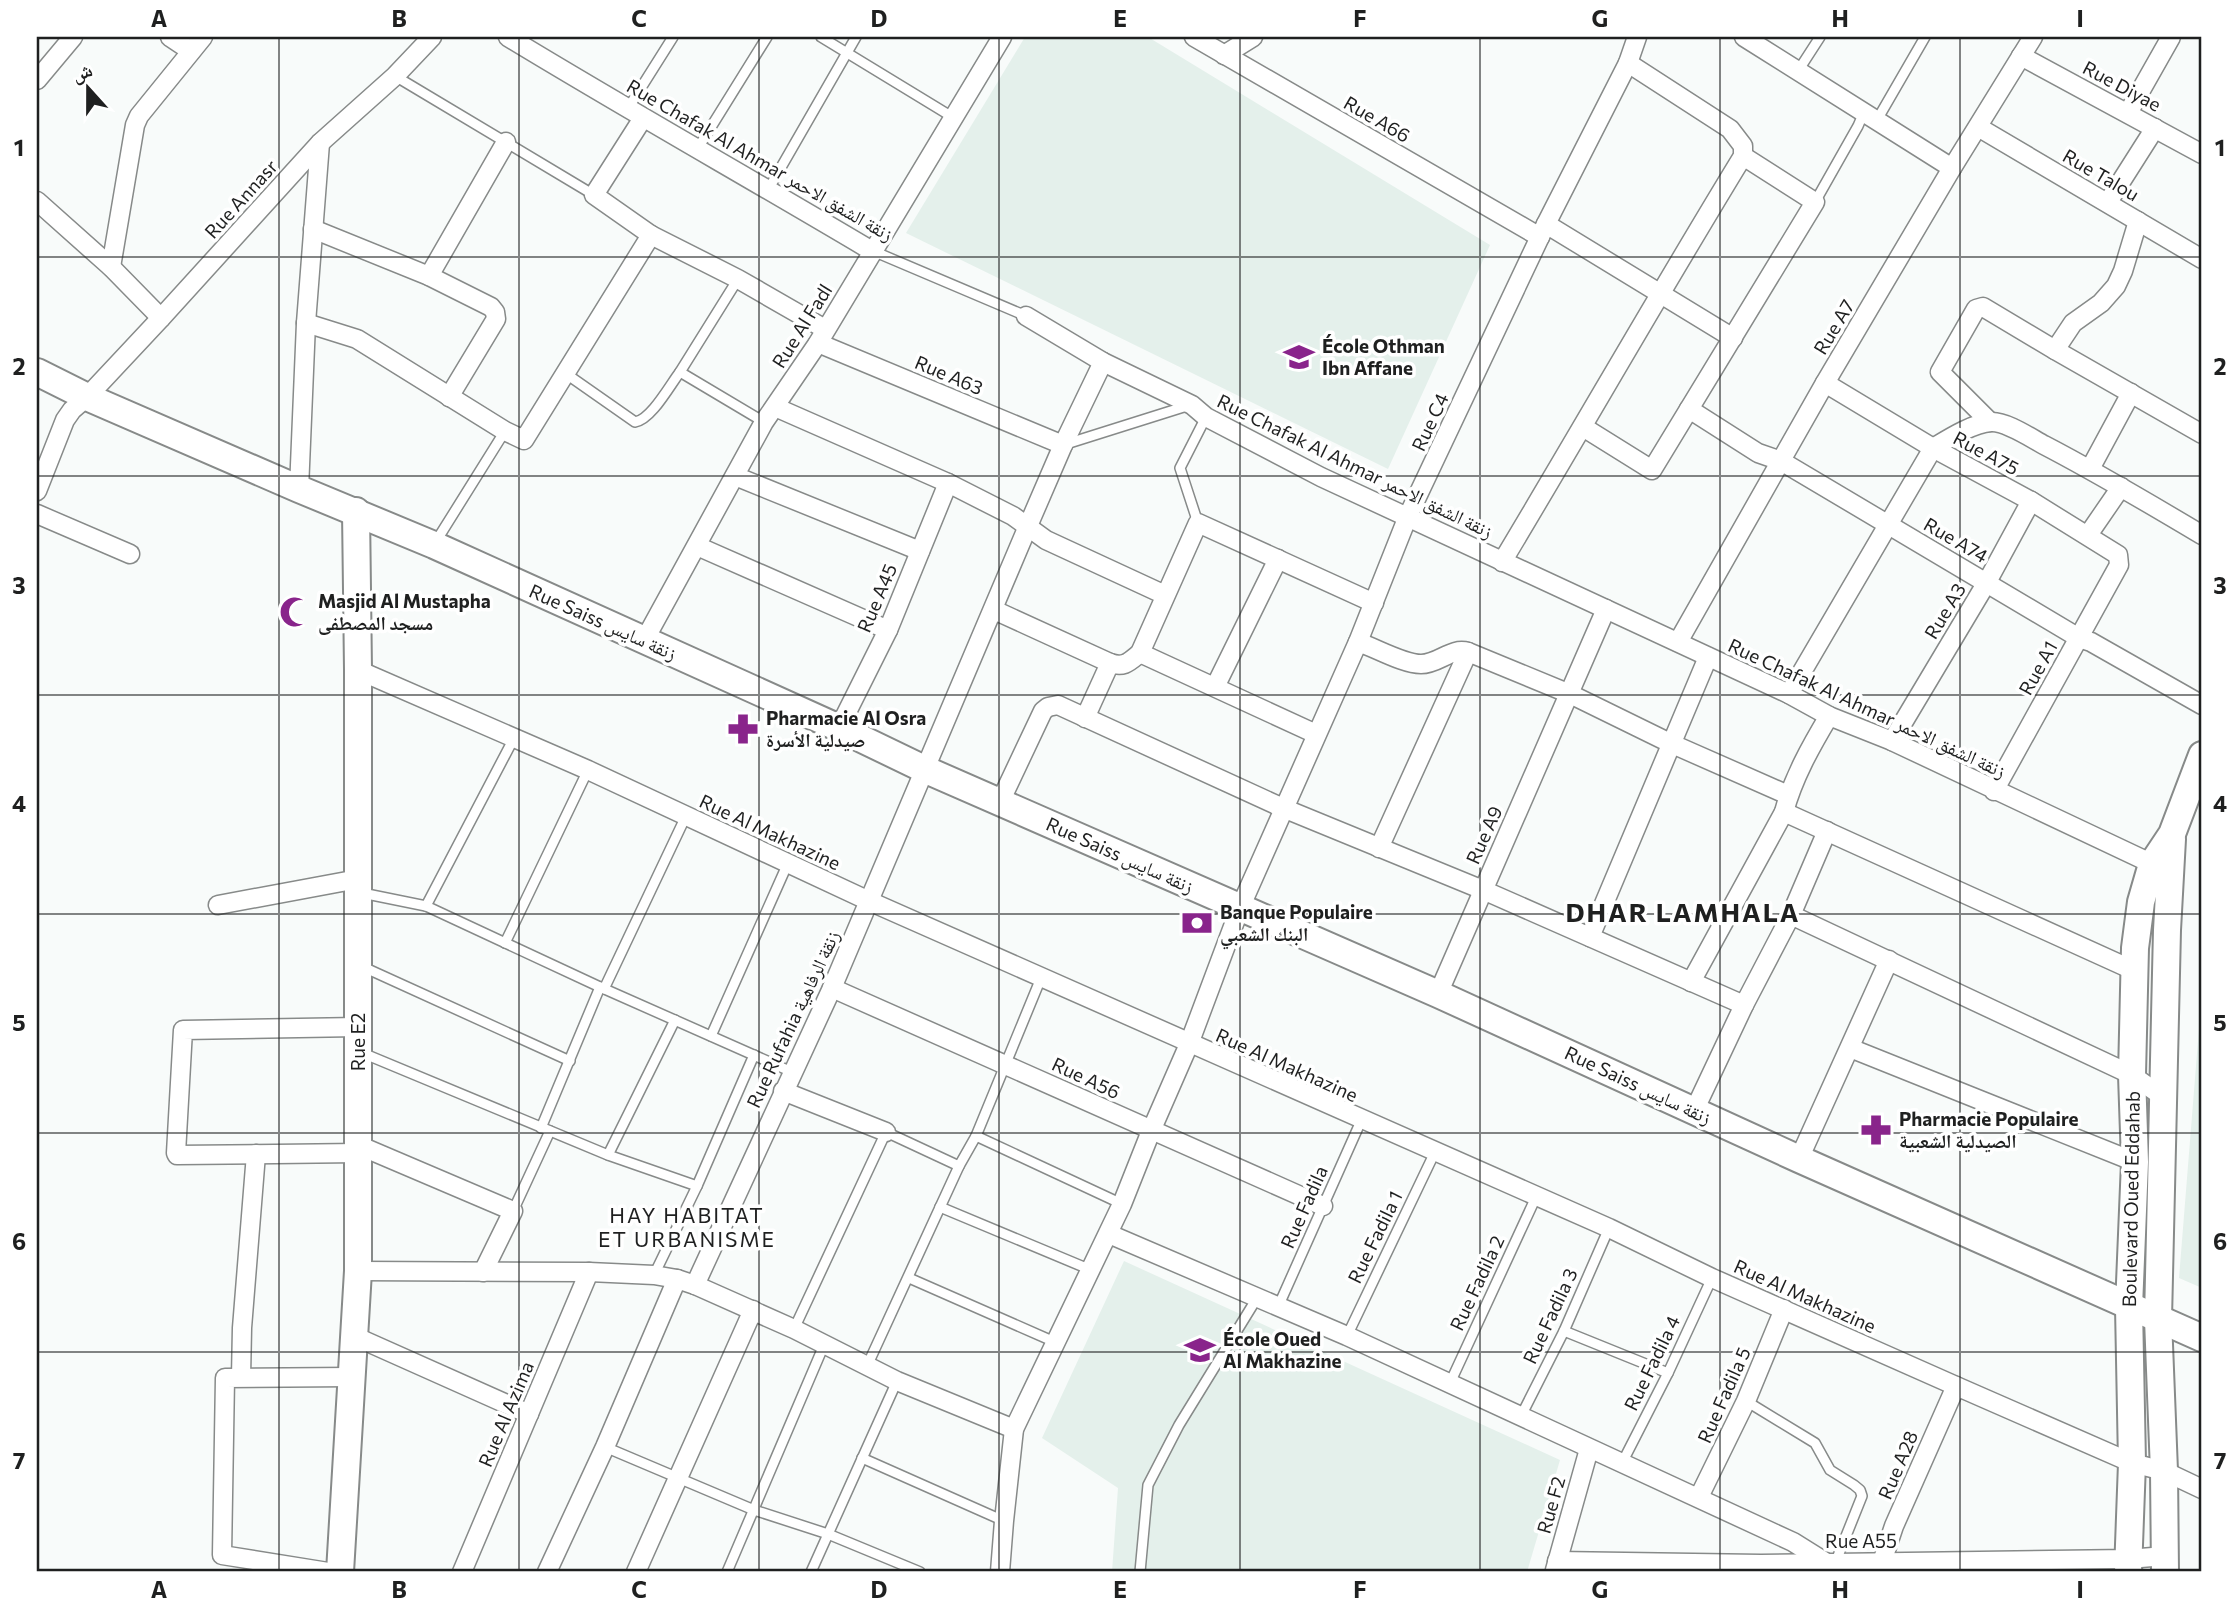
<svg xmlns="http://www.w3.org/2000/svg" width="2239" height="1609" font-family="Commissioner,'Noto Naskh Arabic',sans-serif">
  <style>
    .built { fill: #e4f0eb }
    .lines { fill: none; stroke-linecap: round; stroke-linejoin: round }
    .lane-casing { stroke: #878a89; stroke-width: 12 }
    .street-casing { stroke: #878a89; stroke-width: 21 }
    .secondary-casing { stroke: #878a89; stroke-width: 30 }
    .lane { stroke: #fff; stroke-width: 9 }
    .street { stroke: #fff; stroke-width: 18 }
    .secondary { stroke: #fff; stroke-width: 26 }
    .grid { fill: none; stroke: #1f2020; stroke-width: 2; stroke-opacity: 0.55 }
    .labels { text-anchor: middle; stroke-width: 7; stroke-linejoin: round; paint-order: stroke }
    .street-label { font-size: 19px; fill: #1f2020; stroke: #fff }
    .poi-label { font-size: 19px; font-weight: bold; fill: #1f2020; stroke: #fff; text-anchor: start }
    .neighbourhood-label { font-size: 21px; letter-spacing: 2px; fill: #1f2020; stroke: #fff }
    .district-label { font-size: 26px; font-weight: bold; letter-spacing: 2px; fill: #1f2020; stroke: #fff }
    .neatline { fill: none; stroke: #1f2020; stroke-width: 2.5 }
    .grid-label { font-size: 23px; text-anchor: middle; font-weight: bold; fill: #1f2020 }
  </style>
  <rect width="100%" height="100%" fill="#f8fbfa"/>
  <g class="built">
    <polygon points="1025,37 1148,37 1490,245 1388,469 906,233"/>
    <polygon points="2202,991 2202,1288 2179,1278"/>
    <polygon points="1124,1261 1560,1460 1527,1572 1112,1572 1118,1488 1042,1438"/>
  </g>
  <g class="lines">
    <g class="lane-casing">
      <g id="lane">
        <polyline points="821,37 954,118"/>
        <polyline points="1798,71 1820,37"/>
        <polyline points="395,76 594,195"/>
        <polyline points="627,110 673,37"/>
        <polyline points="1877,120 1925,37"/>
        <polyline points="698,148 767,37"/>
        <polyline points="768,190 856,37"/>
        <polyline points="1815,202 1858,126 1864,112"/>
        <polyline points="873,251 1026,316"/>
        <polyline points="738,279 680,372 764,422"/>
        <path d="M565 373 635 422C651 420 670 385 680 372"/>
        <polyline points="1063,445 1190,405"/>
        <polyline points="1198,523 1180,468 1206,417"/>
        <polyline points="435,543 505,431"/>
        <polyline points="362,893 426,906 600,987 792,1072"/>
        <polyline points="426,906 514,738"/>
        <polyline points="505,943 588,770"/>
        <polyline points="361,966 570,1061"/>
        <polyline points="604,989 686,816"/>
        <polyline points="711,1036 788,863"/>
        <polyline points="360,1052 608,1155 697,1186"/>
        <polyline points="541,1128 600,987"/>
        <polyline points="976,1136 1122,1204"/>
        <polyline points="608,1155 675,1020"/>
        <polyline points="940,1207 1091,1270"/>
        <polyline points="513,1211 550,1131"/>
        <polyline points="654,1275 697,1186 754,1055"/>
        <polyline points="909,1278 1057,1343"/>
        <polyline points="1278,1307 1361,1121"/>
        <polyline points="794,1329 886,1132 959,1166"/>
        <polyline points="1564,1331 1668,1373"/>
        <polyline points="1347,1336 1435,1152"/>
        <polyline points="867,1366 959,1166 976,1136 1041,978"/>
        <polyline points="1450,1383 1536,1197"/>
        <polyline points="1746,1401 1815,1443 1830,1470 1854,1485 1860,1490 1862,1496 1836,1561"/>
        <polyline points="1521,1416 1564,1331 1609,1228"/>
        <polyline points="605,1447 754,1510 828,1534 920,1572"/>
        <polyline points="862,1458 1004,1521"/>
        <polyline points="1622,1463 1668,1373 1712,1278"/>
        <polyline points="727,1572 824,1345"/>
        <polyline points="811,1572 897,1381"/>
        <polyline points="1140,1572 1148,1485 1179,1425 1257,1298"/>
      </g>
    </g>
    <g class="street-casing">
      <g id="street">
        <polyline points="170,37 191,51"/>
        <path d="M508 37C628 110 751 179 872 251"/>
        <polyline points="1194,37 1540,237"/>
        <polyline points="1744,37 1952,168"/>
        <polyline points="1224,55 1253,37"/>
        <polyline points="2021,56 2202,154"/>
        <polyline points="37,80 73,37"/>
        <polyline points="2128,113 2171,37"/>
        <polyline points="643,118 594,195 651,235 738,279 825,329"/>
        <polyline points="1978,127 2202,259"/>
        <polyline points="37,201 111,267 161,318"/>
        <polyline points="2108,202 2155,128"/>
        <polyline points="1546,224 1733,338"/>
        <polyline points="313,229 429,276 491,307 495,312 496,319 449,397"/>
        <polyline points="111,267 135,125 139,116 203,37"/>
        <polyline points="429,276 506,142"/>
        <polyline points="1026,316 1103,362 1192,405 1206,417 1321,477 1789,694 1829,716 1892,741 2159,867"/>
        <polyline points="306,323 357,339 505,431 524,440 651,235"/>
        <polyline points="818,343 1063,445"/>
        <polyline points="2055,350 2073,323 2101,303 2116,286 2123,271 2138,221"/>
        <polyline points="1825,383 1933,448 2031,501 2118,555 2119,565 1994,791"/>
        <polyline points="775,407 948,483 1013,516 1046,540 1165,595"/>
        <polyline points="1689,409 1758,453 1781,461 2079,638 2091,642 2202,705"/>
        <polyline points="1990,422 1940,372 1976,309 1983,307 2055,350 2202,434"/>
        <polyline points="1583,427 1652,470 1815,202 1743,156"/>
        <polyline points="2090,469 2131,393"/>
        <polyline points="735,476 920,551"/>
        <polyline points="299,489 306,323 320,143"/>
        <polyline points="37,491 65,420 72,410 87,397 161,318 320,143 395,76 432,37"/>
        <polyline points="37,514 130,554"/>
        <polyline points="2088,535 2121,487"/>
        <polyline points="697,546 888,630"/>
        <path d="M1502 562C1583 427 1661 290 1743 156V146L1730 129 1628 63"/>
        <path d="M994 610 1110 663C1124 668 1129 662 1140 653L1198 523 1374 603"/>
        <polyline points="644,641 764,422 818,343 1002,37"/>
        <path d="M1358 642C1376 648 1403 664 1421 664 1439 664 1451 647 1468 652L1570 694 1670 743 1788 795"/>
        <polyline points="1678,642 1825,383 1952,168 2033,37"/>
        <polyline points="1140,653 1316,734"/>
        <polyline points="358,670 588,770 869,901 1609,1228 1712,1278 1956,1386 2132,1463 2164,1471 2202,1489"/>
        <polyline points="1215,687 1278,559"/>
        <path d="M1789 694 1933 448C1948 439 1973 423 1991 422 2006 421 2031 438 2044 445 2098 473 2150 504 2202 535"/>
        <polyline points="1085,718 1110,663"/>
        <polyline points="839,728 888,630 948,483"/>
        <polyline points="1892,741 1987,582 2031,501"/>
        <polyline points="1000,802 1043,711 1048,707 1058,705 1283,808 1483,890 1744,1005"/>
        <polyline points="1784,812 2135,971"/>
        <polyline points="1379,848 1468,652"/>
        <polyline points="218,905 358,879"/>
        <polyline points="1791,915 2132,1075 2163,1097"/>
        <polyline points="1590,937 1708,657"/>
        <path d="M1691 982 1784 812C1793 778 1811 746 1829 716"/>
        <polyline points="832,988 1323,1206"/>
        <polyline points="1438,994 1606,609"/>
        <polyline points="358,1027 183,1030 176,1153 177,1155 359,1153"/>
        <polyline points="1850,1048 2135,1162"/>
        <polyline points="783,1091 886,1132"/>
        <polyline points="1694,1111 1744,1005 1791,915 1827,831"/>
        <polyline points="358,1145 513,1211 483,1272"/>
        <polyline points="1799,1159 1889,960"/>
        <polyline points="1109,1234 1347,1336 1793,1542 1825,1562"/>
        <polyline points="358,1271 589,1272 654,1275 677,1279 695,1285 794,1329 897,1381 1014,1429"/>
        <polyline points="695,1285 832,988 1028,526 1063,445 1103,362"/>
        <polyline points="354,1336 529,1414"/>
        <polyline points="241,1377 242,1328 256,1154"/>
        <polyline points="1699,1497 1746,1401 1784,1309"/>
        <polyline points="1557,1561 1761,1564 2128,1559 2165,1556"/>
        <polyline points="1882,1562 1894,1526 1956,1386"/>
        <polyline points="1555,1570 1589,1449"/>
        <polyline points="328,1572 222,1555 225,1378 352,1377"/>
        <polyline points="462,1572 589,1272"/>
        <polyline points="547,1572 605,1447 677,1279"/>
        <polyline points="636,1572 753,1310"/>
        <polyline points="1000,1572 1004,1521 1014,1429 1122,1204 1151,1131 1189,1044 1240,908 1358,642 1408,516 1546,224 1628,63 1637,37"/>
      </g>
    </g>
    <g class="secondary-casing">
      <g id="secondary">
        <polyline points="37,372 87,397 299,489 434,545 839,728 924,769 1438,994 1799,1159 2202,1338"/>
        <polyline points="340,1572 358,1271 358,670 356,511"/>
        <polyline points="2128,1572 2132,1463 2129,1307 2135,1162 2132,1075 2135,948 2141,902 2152,864 2172,834 2202,755"/>
        <polyline points="2165,1572 2164,1471 2158,1319 2167,930 2172,839"/>
      </g>
    </g>
    <use href="#lane" class="lane"/>
    <use href="#street" class="street"/>
    <use href="#secondary" class="secondary"/>
  </g>
  <path class="grid" d="M279 37V1572M519 37V1572M759 37V1572M999 37V1572M1240 37V1572M1480 37V1572M1720 37V1572M1960 37V1572M37 257H2202M37 476H2202M37 695H2202M37 914H2202M37 1133H2202M37 1352H2202"/>
  <defs>
    <g id="school-bare" transform="scale(2.415)"><path d="M0-5L7-2L0 1L-7-2ZM-4 1L0 2.5L4 1V4Q0 6-4 4Z" fill="#89248b" stroke="#fff" stroke-width="2.5" paint-order="stroke"/></g>
    <g id="mosque-bare" transform="scale(2.415)"><path d="M3.5-4.9A6 6 0 1 0 3.5 4.9A5 5 0 1 1 3.5-4.9Z" fill="#89248b" stroke="#fff" stroke-width="2.5" paint-order="stroke"/></g>
    <g id="pharmacy-bare" transform="scale(2.415)"><path d="M-2-6h4v4h4v4h-4v4h-4v-4h-4v-4h4Z" fill="#89248b" stroke="#fff" stroke-width="2.5" paint-order="stroke"/></g>
    <g id="bank-bare" transform="scale(2.415)"><path d="M-6-4H6V4H-6ZM0-2.3a2.3 2.3 0 1 0 0 4.6a2.3 2.3 0 1 0 0-4.6Z" fill="#89248b" stroke="#fff" stroke-width="2.5" paint-order="stroke"/></g>
  </defs>
  <g fill-rule="evenodd">
    <use href="#school-bare" x="1299" y="357"/>
    <use href="#mosque-bare" x="295" y="612"/>
    <use href="#pharmacy-bare" x="743" y="729"/>
    <use href="#bank-bare" x="1197" y="923"/>
    <use href="#pharmacy-bare" x="1876" y="1130"/>
    <use href="#school-bare" x="1200" y="1350"/>
  </g>
  <g class="labels">
    <g class="street-label">
      <text transform="translate(2122 86) rotate(28)" y="7">Rue Diyae</text>
      <text transform="translate(1377 119) rotate(30)" y="7">Rue A66</text>
      <text transform="translate(760 160) rotate(30)" y="7">Rue Chafak Al Ahmar زنقة الشفق الاحمر</text>
      <text transform="translate(2101 175) rotate(30)" y="7">Rue Talou</text>
      <text transform="translate(241 199) rotate(-48)" y="7">Rue Annasr</text>
      <text transform="translate(802 326) rotate(-58)" y="7">Rue Al Fadl</text>
      <text transform="translate(1834 327) rotate(-59)" y="7">Rue A7</text>
      <text transform="translate(949 375) rotate(23)" y="7">Rue A63</text>
      <text transform="translate(1430 422) rotate(-65)" y="7">Rue C4</text>
      <text transform="translate(1986 453) rotate(28)" y="7">Rue A75</text>
      <text transform="translate(1355 466) rotate(26)" y="7">Rue Chafak Al Ahmar زنقة الشفق الاحمر</text>
      <text transform="translate(1956 540) rotate(30)" y="7">Rue A74</text>
      <text transform="translate(877 598) rotate(-67)" y="7">Rue A45</text>
      <text transform="translate(1945 611) rotate(-59)" y="7">Rue A3</text>
      <text transform="translate(603 622) rotate(24)" y="7">Rue Saiss زنقة سايس</text>
      <text transform="translate(2038 668) rotate(-61)" y="7">Rue A1</text>
      <text transform="translate(1867 708) rotate(25)" y="7">Rue Chafak Al Ahmar زنقة الشفق الاحمر</text>
      <text transform="translate(770 832) rotate(25)" y="7">Rue Al Makhazine</text>
      <text transform="translate(1484 835) rotate(-66)" y="7">Rue A9</text>
      <text transform="translate(1120 855) rotate(24)" y="7">Rue Saiss زنقة سايس</text>
      <text transform="translate(793 1019) rotate(-65)" y="7">Rue Rufahia زنقة الرفاهية</text>
      <text transform="translate(358 1042) rotate(-90)" y="7">Rue E2</text>
      <text transform="translate(1287 1065) rotate(24)" y="7">Rue Al Makhazine</text>
      <text transform="translate(1086 1078) rotate(25)" y="7">Rue A56</text>
      <text transform="translate(1638 1085) rotate(25)" y="7">Rue Saiss زنقة سايس</text>
      <text transform="translate(2131 1199) rotate(-89)" y="7">Boulevard Oued Eddahab</text>
      <text transform="translate(1304 1207) rotate(-66)" y="7">Rue Fadila</text>
      <text transform="translate(1375 1237) rotate(-64)" y="7">Rue Fadila 1</text>
      <text transform="translate(1477 1283) rotate(-65)" y="7">Rue Fadila 2</text>
      <text transform="translate(1805 1296) rotate(24)" y="7">Rue Al Makhazine</text>
      <text transform="translate(1550 1316) rotate(-65)" y="7">Rue Fadila 3</text>
      <text transform="translate(1652 1363) rotate(-64)" y="7">Rue Fadila 4</text>
      <text transform="translate(1724 1395) rotate(-66)" y="7">Rue Fadila 5</text>
      <text transform="translate(506 1414) rotate(-67)" y="7">Rue Al Azima</text>
      <text transform="translate(1898 1465) rotate(-67)" y="7">Rue A28</text>
      <text transform="translate(1551 1505) rotate(-74)" y="7">Rue F2</text>
      <text x="1861" y="1548">Rue A55</text>
    </g>
    <g class="poi-label">
      <text x="1322" y="353">École Othman<tspan x="1322" dy="22">Ibn Affane</tspan></text>
      <text x="318" y="608">Masjid Al Mustapha<tspan x="318" dy="22">مسجد المصطفى</tspan></text>
      <text x="766" y="725">Pharmacie Al Osra<tspan x="766" dy="22">صيدلية الأسرة</tspan></text>
      <text x="1220" y="919">Banque Populaire<tspan x="1220" dy="22">البنك الشعبي</tspan></text>
      <text x="1899" y="1126">Pharmacie Populaire<tspan x="1899" dy="22">الصيدلية الشعبية</tspan></text>
      <text x="1223" y="1346">École Oued<tspan x="1223" dy="22">Al Makhazine</tspan></text>
    </g>
    <g class="neighbourhood-label">
      <text x="687" y="1223">HAY HABITAT<tspan x="687" dy="24">ET URBANISME</tspan></text>
    </g>
    <g class="district-label">
      <text x="1683" y="922">DHAR LAMHALA</text>
    </g>
  </g>
  <rect width="2239" height="1609" fill="none" stroke="#ffffff" stroke-width="77"/>
  <g transform="translate(88 88) rotate(339)" stroke="#ffffff" stroke-width="5" paint-order="stroke">
  <path d="M0-5L12 26L0 18L-12 26Z" fill="#1f2020"/>
  <text y="-10" font-size="19" font-weight="bold" text-anchor="middle" fill="#1f2020">ش</text>
  </g>
  <rect x="38" y="38" width="2162" height="1532" class="neatline"/>
  <g class="grid-label">
    <text x="159" y="27">A</text>
    <text x="399" y="27">B</text>
    <text x="639" y="27">C</text>
    <text x="879" y="27">D</text>
    <text x="1120" y="27">E</text>
    <text x="1360" y="27">F</text>
    <text x="1600" y="27">G</text>
    <text x="1840" y="27">H</text>
    <text x="2080" y="27">I</text>
    <text x="19" y="156">1</text>
    <text x="2220" y="156">1</text>
    <text x="19" y="375">2</text>
    <text x="2220" y="375">2</text>
    <text x="19" y="594">3</text>
    <text x="2220" y="594">3</text>
    <text x="19" y="812">4</text>
    <text x="2220" y="812">4</text>
    <text x="19" y="1031">5</text>
    <text x="2220" y="1031">5</text>
    <text x="19" y="1250">6</text>
    <text x="2220" y="1250">6</text>
    <text x="19" y="1469">7</text>
    <text x="2220" y="1469">7</text>
    <text x="159" y="1598">A</text>
    <text x="399" y="1598">B</text>
    <text x="639" y="1598">C</text>
    <text x="879" y="1598">D</text>
    <text x="1120" y="1598">E</text>
    <text x="1360" y="1598">F</text>
    <text x="1600" y="1598">G</text>
    <text x="1840" y="1598">H</text>
    <text x="2080" y="1598">I</text>
  </g>
</svg>
